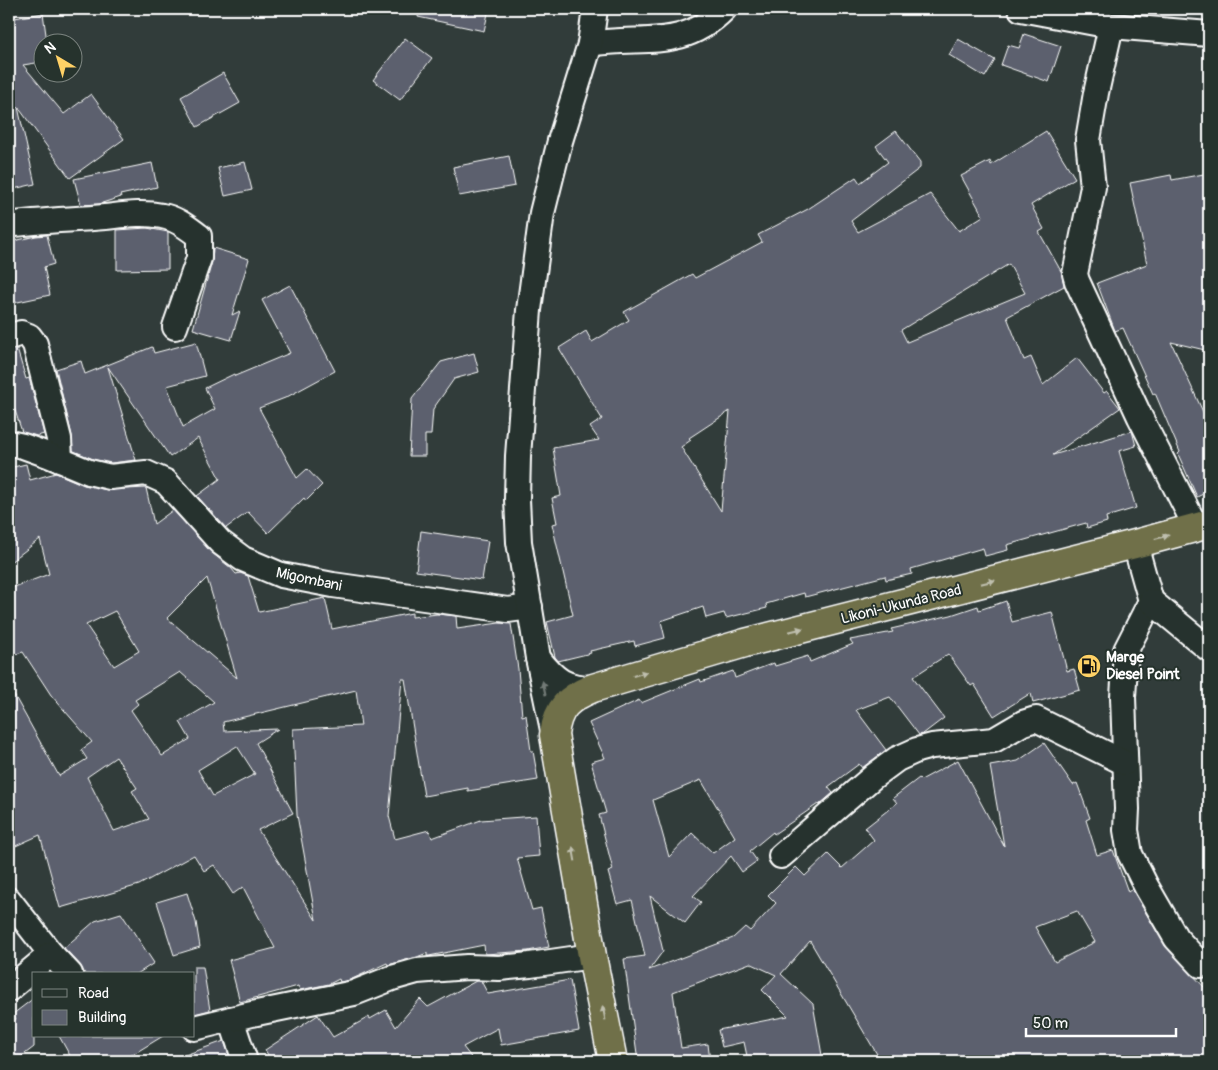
<svg xmlns="http://www.w3.org/2000/svg" width="1218" height="1070" font-family="Pangolin,sans-serif">
  <style>
    .building { fill: #5c616e; stroke: #fff; fill-rule: evenodd }
    .lines { fill: none; stroke-linecap: round; stroke-linejoin: round }
    .minor-casing { stroke: #fff; stroke-width: 28 }
    .highway-casing { stroke: #fff; stroke-width: 31 }
    .minor { stroke: #26332d; stroke-width: 24 }
    .highway { stroke: #70704a; stroke-width: 28 }
    .oneway { fill: #bfbfae }
    .oneway2 { fill: #727a76 }
    .labels { text-anchor: middle; stroke-width: 4; stroke-linejoin: round; paint-order: stroke }
    .street-label { font-size: 15px; fill: #fff; stroke: #26332d }
    .poi-label { font-size: 15px; font-weight: bold; fill: #fff; stroke: #26332d; text-anchor: start }
  </style>
  <rect width="100%" height="100%" fill="#313c3a"/>
  <filter id="ink" filterUnits="userSpaceOnUse"><feTurbulence type="fractalNoise" baseFrequency=".02" numOctaves="2"/><feDisplacementMap in="SourceGraphic" scale="10" xChannelSelector="R" yChannelSelector="G"/><feConvolveMatrix kernelMatrix="1 2 1 2 8 2 1 2 1" color-interpolation-filters="sRGB"/></filter>
  <g filter="url(#ink)">
    <g class="building">
      <polygon points="419,9 489,9 484,31 418,17"/>
      <polygon points="43,13 47,42 42,42 42,62 23,65 64,114 91,94 124,139 70,178 18,107 35,184 9,190 9,19"/>
      <polygon points="1024,34 1061,46 1049,82 1001,65 1008,45 1019,48"/>
      <polygon points="405,38 432,58 400,100 373,80"/>
      <polygon points="958,39 995,60 985,77 949,55"/>
      <polygon points="223,73 240,103 197,127 181,97"/>
      <path d="M896 131 920 162V168L851 221 858 232 930 194 959 231 983 216 961 176 990 161 991 165 1046 131 1075 178 1031 205 1044 229 1039 232 1062 273 1064 286 1007 317 1024 360 1031 357 1043 385 1077 358 1104 393 1107 391 1120 408 1053 455 1132 431 1136 446 1119 451 1136 508 1106 517 1107 522 1087 528 1086 523 1007 545 1008 550 985 556 983 548 911 569 912 574 886 580 885 576 805 597 804 593 766 604 767 608 726 618 724 613 706 618 703 607 661 621 665 638 635 646 634 641 590 651 591 653 558 661 555 657 547 622 573 615 552 524 557 523 552 498 561 496 553 448 599 440 590 427 602 419 559 348 586 331 592 342 629 320 624 312 692 274 695 278 762 242 758 235 808 209 856 177 860 183 888 162 876 146ZM1009 264 1025 293 907 342 901 330ZM730 411 721 511 681 447 691 440 689 438Z"/>
      <polygon points="509,156 515,186 459,196 453,167"/>
      <polygon points="245,162 252,190 225,196 218,168"/>
      <polygon points="152,163 157,187 120,195 121,197 99,204 81,205 74,179"/>
      <polygon points="1209,173 1209,351 1171,342 1209,425 1209,491 1197,497 1178,454 1180,452 1155,393 1153,394 1123,328 1115,331 1097,283 1147,264 1130,183 1171,175 1172,180"/>
      <polygon points="147,228 168,232 168,269 117,270 117,230"/>
      <polygon points="47,235 54,264 44,267 50,295 13,303 13,302 9,303 9,242 36,236"/>
      <polygon points="213,248 249,259 232,315 240,311 231,340 193,329 212,262"/>
      <polygon points="290,285 335,371 285,398 259,408 297,478 307,469 322,485 306,501 304,498 268,533 248,512 226,528 197,496 220,479 198,438 170,457 108,367 136,460 111,463 93,459 73,451 72,436 56,369 81,361 85,374 152,347 154,353 196,342 205,376 167,386 183,427 215,409 205,388 234,374 235,376 290,353 262,300"/>
      <polygon points="17,349 26,379 29,378 44,434 37,436 22,432 9,392 9,350"/>
      <polygon points="474,353 479,372 454,379 433,409 431,435 425,435 425,456 409,456 412,399 441,362"/>
      <path d="M26 464 30 480 56 473 84 485 107 490 146 488 154 524 173 510 212 553 231 568 236 574 240 573 248 576 259 612 325 598 332 629 412 613V617L437 614 456 616 457 629 499 623 511 624 518 669 522 716 526 715 531 751H533L538 780 468 791V788L424 796 405 679H402L389 816 395 839 429 830 432 838 481 820 536 816 539 856 517 858 532 910 541 908 549 947 528 951 485 954 484 945 429 956H427V953L417 957 388 965 387 963 350 980 340 982 339 979 329 984 300 990 298 986 240 1002 229 960 275 948 243 887 233 894 214 865 204 871 194 855 139 885 60 908 40 835 9 849V686L59 776 87 759 81 750 92 742 51 695 23 652 9 656V589L49 574 40 539 9 563V468ZM207 578 237 678 167 618ZM115 611 139 651 114 666 86 625ZM180 672 214 702 180 722 190 739 162 756 131 710 138 704 135 700ZM356 690 361 726 293 729 297 815 316 920 258 830 293 813 256 743 278 729 224 731 223 722ZM237 746 255 774 213 796 198 770ZM116 757 137 788 132 791 149 819 114 831 87 777Z"/>
      <polygon points="421,531 488,541 482,580 416,571"/>
      <path d="M1006 601 1012 622 1052 612 1067 671 1074 669 1080 690 1033 703 1031 693 994 716 974 684 971 686 948 654 913 677 944 718 923 734 919 735 890 697 856 710 886 750 862 768 859 764 828 787 833 793 819 805 818 804 774 834 773 832 750 851 757 861 742 872 731 856 693 896 701 902 685 923 650 896 663 951 649 970 733 938 745 927 750 931 776 903 768 895 796 867 805 876 828 854 842 868 874 840 865 828 897 803 893 798 919 778 921 780 958 760 1004 846 990 766 1018 761 1044 743 1073 785 1077 783 1090 818 1086 820 1097 855 1113 850 1128 892 1132 889 1166 947 1209 992V1061H881L810 941 781 974 813 1004 823 1061H748L744 1042 722 1047 718 1030 788 1016 762 990 776 975 750 963 673 992 681 1048 708 1044 710 1061H638L624 959 645 956 632 900 617 904 608 872 613 870 599 815 606 813 591 762 605 758 589 723 639 700 641 703 700 679 701 682 733 671 735 678 774 663 775 666 808 656 810 662 853 644 850 640 893 632 891 629 951 615 978 606 979 610ZM701 780 735 837 713 853 692 833 669 857 653 800ZM1077 911 1095 942 1055 962 1035 927Z"/>
      <polygon points="187,893 196,922 200,947 174,955 157,902"/>
      <polygon points="121,913 154,963 137,974 85,974 80,965 64,948 95,921"/>
      <polygon points="194,967 203,967 210,1010 194,1014"/>
      <polygon points="570,980 579,1031 501,1045 498,1028 463,1047 474,1061 272,1061 265,1050 318,1015 333,1037 369,1017 370,1019 386,1010 396,1027 420,999 428,1007 476,981 481,981 488,994"/>
      <polygon points="34,998 34,1047 17,1060 9,1050 9,1024 16,1019 13,1014"/>
      <polygon points="59,1036 163,1036 122,1061 73,1061"/>
      <polygon points="224,1041 231,1061 174,1061 174,1059"/>
    </g>
    <g class="lines">
      <g class="minor-casing">
        <g id="minor">
          <polyline points="1021,9 1111,26 1209,34"/>
          <polyline points="1111,26 1096,93 1088,140 1093,187 1075,274 1077,281 1140,417 1196,527"/>
          <path d="M590 44C644 35 681 52 724 9"/>
          <path d="M9 225C41 220 73 220 105 217 124 215 143 212 162 216 176 218 188 228 199 236V258L175 327"/>
          <polyline points="9,337 21,333 29,336 35,344 59,439 60,460"/>
          <polyline points="9,443 23,446 48,455 89,472 110,477 146,473 166,482 220,542 243,559 281,575 333,585 508,610 530,607"/>
          <polyline points="1135,544 1151,601 1126,650 1123,697 1127,809 1126,830 1130,854 1146,886 1176,938 1201,965"/>
          <polyline points="1151,601 1209,649"/>
          <polyline points="538,658 519,542 517,499 518,456 529,310 542,213 560,141 590,44 595,9"/>
          <path d="M554 735 538 658C555 680 565 688 593 688"/>
          <polyline points="781,856 874,776 897,759 917,750 932,746 994,740 1023,723 1036,719 1125,763"/>
          <polyline points="9,900 51,954 70,974"/>
          <polyline points="9,989 51,954"/>
          <polyline points="231,1019 245,1061"/>
          <polyline points="194,1028 252,1014 354,993 392,978 417,971 467,967 499,968 530,965 592,956"/>
        </g>
      </g>
      <g class="highway-casing">
        <path id="highway" d="M613 1061 592 956 554 735C557 708 568 698 593 688L745 643 1135 544 1209 524"/>
      </g>
      <use href="#minor" class="minor"/>
      <use href="#highway" class="highway"/>
    </g>
    <defs><path id="oneway-solid" d="M-6-.8H1V-3.2L6.5 0L1 3.2V.8H-6Z" transform="scale(1.25)"/></defs>
    <g class="oneway">
      <use href="#oneway-solid" transform="translate(1162 537) rotate(-15)"/>
      <use href="#oneway-solid" transform="translate(988 582) rotate(-14)"/>
      <use href="#oneway-solid" transform="translate(796 630) rotate(-14)"/>
      <use href="#oneway-solid" transform="translate(640 674) rotate(-16)"/>
      <use href="#oneway-solid" transform="translate(574 854) rotate(-100)"/>
      <use href="#oneway-solid" transform="translate(604 1013) rotate(-101)"/>
    </g>
    <use class="oneway2" href="#oneway-solid" transform="translate(544 688) rotate(-102)"/>
  </g>
  <defs>
    <g id="fuel-disc" transform="scale(1.25)"><circle r="9.5" fill="#ffd166" stroke="#26332d"/><path d="M-5.5-6h7V0h2V4h1.3V-2.5L3-4.5l.8-.8L6-3V5H2.5V1h-1V6h-7ZM-4.2-4.7v3.2H.2V-4.7Z" fill="#111"/></g>
  </defs>
  <g fill-rule="evenodd">
    <use href="#fuel-disc" x="1089" y="666"/>
  </g>
  <g class="labels">
    <g class="street-label">
      <text transform="translate(309 579) rotate(12)" y="5">Migombani</text>
      <text transform="translate(901 604) rotate(-14)" y="5">Likoni-Ukunda Road</text>
    </g>
    <g class="poi-label">
      <text x="1106" y="662">Marge<tspan x="1106" dy="17">Diesel Point</tspan></text>
    </g>
  </g>
  <rect width="1218" height="1070" fill="none" stroke="#26332d" stroke-width="30"/>
  <rect x="15" y="15" width="1188" height="1040" fill="none" stroke="#fff" stroke-width="2" filter="url(#ink)"/>
  <rect x="32" y="972" width="162" height="65" fill="#26332d" stroke="#7d8581"/>
  <rect x="42" y="989" width="25" height="8" fill="#26332d" stroke="#7d8581"/>
  <text x="78" y="998" font-size="15" fill="#ffffff">Road</text>
  <rect x="42" y="1010" width="25" height="15" fill="#5c616e" stroke="#7d8581"/>
  <text x="78" y="1022" font-size="15" fill="#ffffff">Building</text>
  <g transform="translate(58 58) rotate(322)"><circle r="24" fill="#26332d" stroke="#7d8581"/>
  <path d="M0-4L9 19L0 12L-9 19Z" fill="#ffd166"/>
  <text y="-8" font-size="14" font-weight="bold" text-anchor="middle" fill="#ffffff">N</text>
  </g>
  <path d="M1026 1028v8h150v-8" fill="none" stroke="#ffffff" stroke-width="2.5"/>
  <text x="1033" y="1028" font-size="15" fill="#ffffff" stroke="#26332d" stroke-width="4" paint-order="stroke">50 m</text>
</svg>
